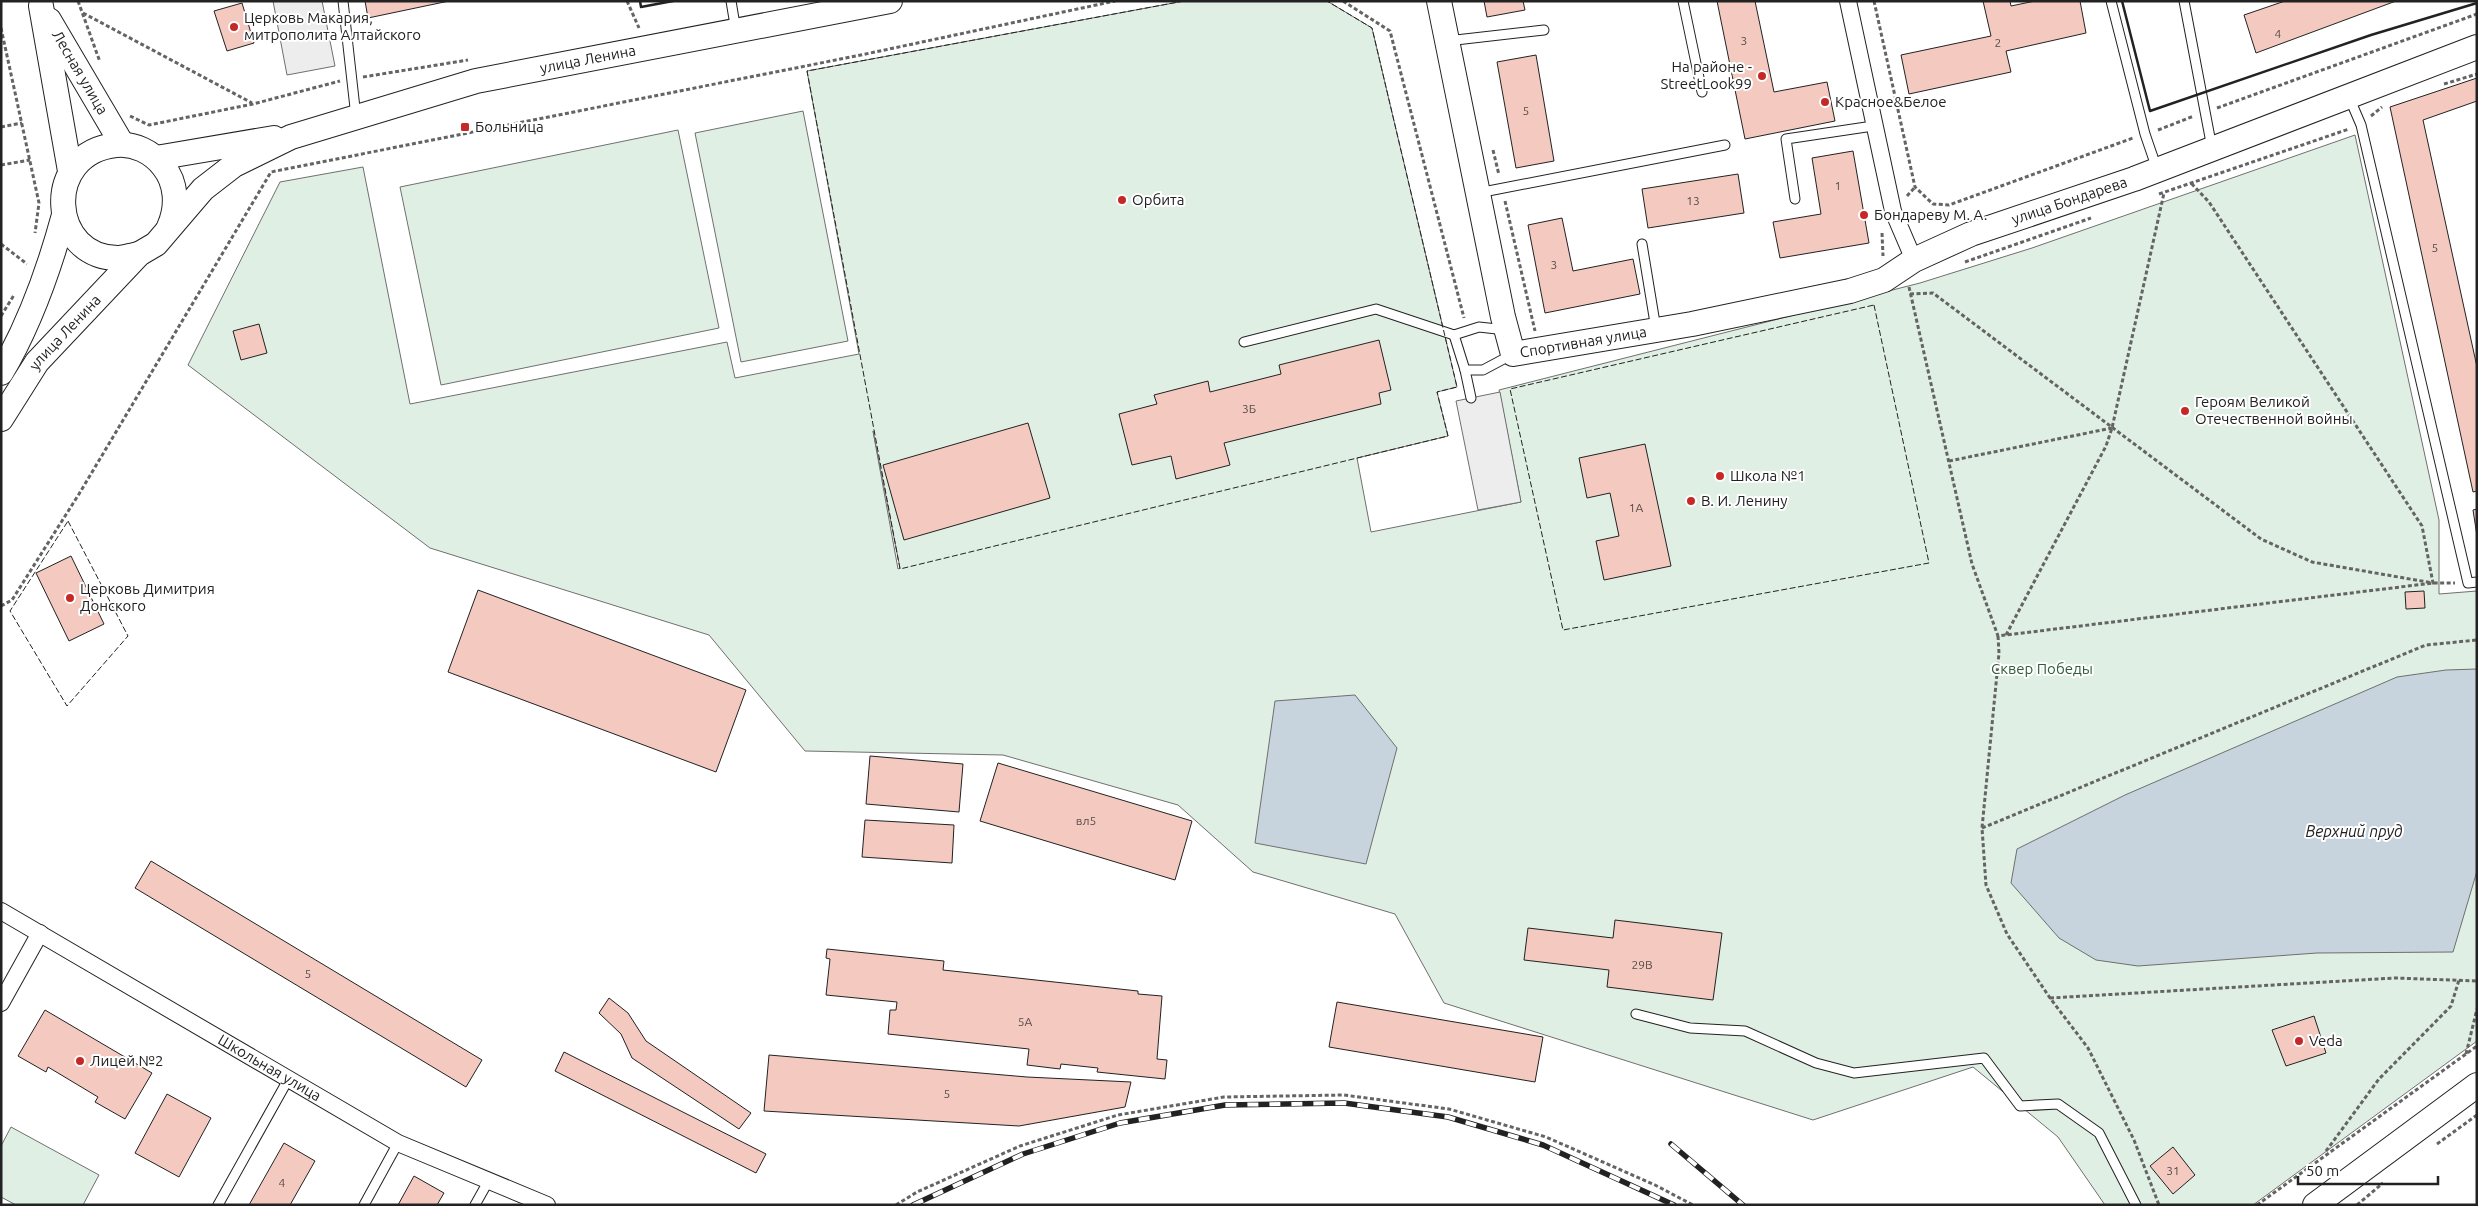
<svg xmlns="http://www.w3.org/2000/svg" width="2478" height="1206" font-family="Ubuntu,sans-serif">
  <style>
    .green { fill: #e0efe3; stroke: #6f6f6f; fill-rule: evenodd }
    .parking { fill: #ededed; stroke: #6f6f6f }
    .water { fill: #c7d3dd; stroke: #6f6f6f }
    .building { fill: #f3c9c0; stroke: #222 }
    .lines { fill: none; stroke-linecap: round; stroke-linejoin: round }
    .lane-casing { stroke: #222; stroke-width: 11 }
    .street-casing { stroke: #222; stroke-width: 18 }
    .secondary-casing { stroke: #222; stroke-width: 26 }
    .path { stroke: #646464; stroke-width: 3; stroke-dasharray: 4 2.5; stroke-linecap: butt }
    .lane { stroke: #fff; stroke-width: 9 }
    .street { stroke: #fff; stroke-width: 16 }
    .secondary { stroke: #fff; stroke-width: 24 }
    .rail-casing { stroke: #222; stroke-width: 5.5 }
    .rail { stroke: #fff; stroke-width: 4; stroke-dasharray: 11; stroke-linecap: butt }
    .fence { stroke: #222; stroke-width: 1; stroke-dasharray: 6 2.5; stroke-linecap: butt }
    .wall { stroke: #222; stroke-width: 2.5 }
    .poi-dot { fill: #c62828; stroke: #fff; stroke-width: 2 }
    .labels { text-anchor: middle; stroke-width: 4; stroke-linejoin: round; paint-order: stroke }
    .number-label { font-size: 12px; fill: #564c4a }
    .poi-label { font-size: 15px; fill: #222; stroke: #fff; text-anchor: start }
    .street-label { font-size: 15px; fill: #222; stroke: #fff }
    .park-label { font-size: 15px; fill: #2f5e38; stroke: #fff }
    .water-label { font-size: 16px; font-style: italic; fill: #222; stroke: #fff }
  </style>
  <rect width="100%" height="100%" fill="#fff"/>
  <g class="green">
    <path d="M1184 1H1327L1372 28 1457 387 1437 392 1448 436 1357 458 1371 532 1521 502 1499 390 1920 283 2032 248 2355 135 2439 520V594L2477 591V1041L2253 1205H2105L2058 1137 1973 1067 1813 1120 1444 1003 1395 914 1253 872 1178 805 1003 755 805 751 709 635 430 548 188 365 280 182 363 167 410 404 727 342 735 378 859 354 807 71ZM873 431 900 568 898 569Z"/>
    <polygon points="803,111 848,341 741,362 695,133"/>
    <polygon points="678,130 719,328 441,385 400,187"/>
    <polygon points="11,1127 99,1175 83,1205 16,1205 1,1197 1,1146"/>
  </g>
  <g class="parking">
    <polygon points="273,1 322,1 335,66 287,75"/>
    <polygon points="1500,392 1521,502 1478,510 1456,401"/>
  </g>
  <g class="water">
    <polygon points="2477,669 2477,871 2453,952 2317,953 2138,966 2096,960 2059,938 2011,883 2017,849 2125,795 2397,677 2446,670"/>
    <polygon points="1355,695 1397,748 1366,864 1255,843 1275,701"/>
  </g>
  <g class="building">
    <polygon points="365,1 449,1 368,18"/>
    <polygon points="1484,1 1523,1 1525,10 1487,17"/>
    <polygon points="1717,1 1755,1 1774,92 1827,82 1835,121 1745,139"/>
    <polygon points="1983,1 2010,1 2011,6 2035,1 2080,1 2086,33 2006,51 2011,72 1909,94 1901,55 1991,36"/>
    <polygon points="2285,1 2396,1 2256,53 2244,15"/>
    <polygon points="242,3 254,43 227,51 214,11"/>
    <polygon points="1536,55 1554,161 1516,168 1497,62"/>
    <polygon points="2477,78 2477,101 2423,120 2477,367 2477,491 2473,492 2390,107"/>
    <polygon points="1853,151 1869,243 1780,258 1773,222 1821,214 1812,158"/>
    <polygon points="1738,174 1744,213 1648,228 1642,189"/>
    <polygon points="1562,218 1573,271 1633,259 1640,294 1545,313 1528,225"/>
    <polygon points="259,324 267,353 241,360 233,331"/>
    <polygon points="1379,340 1391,390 1379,393 1381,404 1224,443 1230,465 1176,479 1171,456 1132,465 1119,414 1157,404 1154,395 1208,381 1210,392 1281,374 1279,365"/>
    <polygon points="1028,423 1050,498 904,540 883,465"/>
    <polygon points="1645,444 1671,566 1604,580 1596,541 1619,536 1610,493 1587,498 1579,458"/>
    <polygon points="2477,509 2477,536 2473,510"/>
    <polygon points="71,556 104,624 69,641 36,573"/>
    <polygon points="478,590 746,690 716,772 448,672"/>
    <polygon points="2424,591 2425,608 2406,609 2405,592"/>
    <polygon points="870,756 963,764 959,812 866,804"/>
    <polygon points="998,763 1192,821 1175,880 980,821"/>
    <polygon points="865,820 954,825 952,863 862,857"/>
    <polygon points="151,861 482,1060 466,1087 135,888"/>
    <polygon points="1615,920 1722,933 1713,1000 1607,987 1609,970 1524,960 1528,928 1613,938"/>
    <polygon points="827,949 944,961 943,970 1138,991 1138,994 1162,996 1157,1059 1167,1060 1165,1079 1097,1072 1098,1068 1061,1064 1060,1069 1027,1065 1029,1049 888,1034 890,1010 896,1010 897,1002 826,995 830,959 826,958"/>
    <polygon points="609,998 628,1013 646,1041 751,1113 739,1129 632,1058 621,1034 599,1013"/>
    <polygon points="1337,1002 1543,1037 1535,1082 1329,1047"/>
    <polygon points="45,1010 152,1073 125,1119 95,1102 98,1097 48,1067 46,1072 18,1056"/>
    <polygon points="2314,1016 2326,1053 2286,1066 2272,1030"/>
    <polygon points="564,1052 766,1154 756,1173 555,1071"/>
    <polygon points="769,1055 1027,1077 1131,1082 1125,1107 1019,1126 764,1111"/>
    <polygon points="167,1094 211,1118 179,1177 135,1153"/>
    <polygon points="284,1143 315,1161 290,1205 249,1205"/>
    <polygon points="2173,1147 2195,1175 2173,1194 2150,1166"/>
    <polygon points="414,1176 444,1193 437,1205 398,1205"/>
  </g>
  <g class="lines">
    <g class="lane-casing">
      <g id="lane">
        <polyline points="343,1 356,117"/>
        <polyline points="731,1 736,31"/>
        <polyline points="1683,1 1702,92"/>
        <polyline points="2111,1 2145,134 2157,169"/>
        <polyline points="2184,1 2212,148"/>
        <polyline points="1447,41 1544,30"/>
        <polyline points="2349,97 2361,125 2468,583 2477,582"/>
        <polyline points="1478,193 1725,145"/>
        <polyline points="1795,199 1786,139 1873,126"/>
        <polyline points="1642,244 1656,329"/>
        <polyline points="1506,330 1479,327 1454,335 1465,370 1483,370 1513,354"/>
        <polyline points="1244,342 1376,309 1454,335"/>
        <polyline points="1465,370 1471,398"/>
        <polyline points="1636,1014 1690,1028 1745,1031 1816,1063 1854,1073 1984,1058 2020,1106 2058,1104 2099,1133 2136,1205"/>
        <polyline points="218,1205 289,1078"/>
        <polyline points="364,1205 398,1143"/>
        <polyline points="475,1205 489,1180"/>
      </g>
    </g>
    <g class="street-casing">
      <g id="street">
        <polyline points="1848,1 1893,211 1914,260"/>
        <path id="s1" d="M1 911 398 1143 547 1205"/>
        <polyline points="1,1003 40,933"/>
      </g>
    </g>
    <g class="secondary-casing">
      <g id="secondary">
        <path id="s2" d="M1439 1 1503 317 1513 354 1692 324 1850 291 1884 280 1914 260 1971 234 2134 179 2477 47"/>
        <polyline points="41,6 70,171"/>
        <path id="s3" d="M49 20 122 144"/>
        <polyline points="156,158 274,138"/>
        <path d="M139 254C133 255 126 257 120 258 49 260 41 153 116 145 134 143 152 152 163 166 177 183 178 207 169 227"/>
        <path d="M1 373C30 324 49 270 64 215"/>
        <path id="s4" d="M1 419 37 362 139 254 156 244 203 189 234 165 291 137 476 81 890 1"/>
        <polyline points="2315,1205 2477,1085"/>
      </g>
    </g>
    <g class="path">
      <polyline points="78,1 100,62"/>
      <polyline points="627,1 639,28"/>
      <polyline points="1343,1 1390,31 1464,318"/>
      <polyline points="1874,1 1915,187 1933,204 1949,205 2133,138"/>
      <polyline points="83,13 252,103"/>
      <polyline points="1,28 39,203 35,233"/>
      <polyline points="363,77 468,60"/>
      <polyline points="2444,84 2477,74"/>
      <polyline points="2217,108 2477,14"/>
      <polyline points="130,116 149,125 253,104 340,81"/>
      <polyline points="2371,116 2382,107"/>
      <polyline points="1,127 22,123"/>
      <polyline points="2158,130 2194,116"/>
      <polyline points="1493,150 1499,175"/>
      <polyline points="1,165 30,160"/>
      <polyline points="2159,194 2349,129"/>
      <polyline points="1907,196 1915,187"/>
      <polyline points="1505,201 1535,331"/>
      <polyline points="1882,233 1883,256"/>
      <polyline points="1,244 27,264"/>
      <polyline points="1965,262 2091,218"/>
      <polyline points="1909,287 1972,564 1998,636 2433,583 2455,583"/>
      <polyline points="1910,294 1933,293 2261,539 2312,562 2433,583 2422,526 2209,202 2191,183"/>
      <polyline points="1,316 14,295"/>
      <polyline points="1949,461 2112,428"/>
      <polyline points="1,606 12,600 79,494 271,172 861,55 1115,1"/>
      <polyline points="2006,635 2106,446 2112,428 2164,193"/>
      <polyline points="1998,636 1999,653 1982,828 1986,885 2007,934 2050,998 2088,1048 2134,1140 2159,1205"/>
      <polyline points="1982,828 2426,645 2477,640"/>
      <polyline points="2050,998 2395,978 2477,981"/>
      <polyline points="2466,1054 2477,1009"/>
      <polyline points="2437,1144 2477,1115"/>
      <polyline points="2326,1151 2379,1079 2451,1006 2459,980"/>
      <polyline points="896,1205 917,1192 1020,1146 1118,1115 1224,1097 1344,1095 1449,1109 1546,1137 1655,1185 1693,1205"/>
      <polyline points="2257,1205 2477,1046"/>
      <polyline points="2357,1205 2383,1183"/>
    </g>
    <use href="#lane" class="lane"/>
    <use href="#street" class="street"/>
    <use href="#secondary" class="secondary"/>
    <g class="rail-casing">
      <g id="rail">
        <polyline points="1671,1144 1743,1205"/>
        <polyline points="913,1205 1023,1154 1120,1123 1225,1105 1344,1103 1448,1117 1543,1145 1674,1205"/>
      </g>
    </g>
    <use href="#rail" class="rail"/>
    <g class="fence">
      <polyline points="1184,1 807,71 900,569 1448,436 1437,392 1457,387 1372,28 1327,1"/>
      <polygon points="1874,305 1929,563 1563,630 1510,389"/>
      <polygon points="68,521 128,636 67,706 10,611"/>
    </g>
    <g class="wall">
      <polyline points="640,1 641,7 673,1"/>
      <polyline points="2122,1 2150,111 2371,35 2477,3"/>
    </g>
  </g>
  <g class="poi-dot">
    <circle cx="234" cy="27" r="5"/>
    <circle cx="1762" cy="76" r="5"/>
    <circle cx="1825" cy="102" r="5"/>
    <rect x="460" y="122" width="10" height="10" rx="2.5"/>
    <circle cx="1122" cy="200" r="5"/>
    <circle cx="1864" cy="215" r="5"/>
    <circle cx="2185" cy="411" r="5"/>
    <circle cx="1720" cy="476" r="5"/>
    <circle cx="1691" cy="501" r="5"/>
    <circle cx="70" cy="598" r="5"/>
    <circle cx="2299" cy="1041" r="5"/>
    <circle cx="80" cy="1061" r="5"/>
  </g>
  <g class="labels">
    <g class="number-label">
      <text x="2278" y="38">4</text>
      <text x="1744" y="45">3</text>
      <text x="1998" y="47">2</text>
      <text x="1526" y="115">5</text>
      <text x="1838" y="190">1</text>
      <text x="1693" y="205">13</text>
      <text x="2435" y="252">5</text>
      <text x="1554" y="269">3</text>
      <text x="1249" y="413">3Б</text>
      <text x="1636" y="512">1А</text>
      <text x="1086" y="825">вл5</text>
      <text x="1642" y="969">29В</text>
      <text x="308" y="978">5</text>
      <text x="1025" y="1026">5А</text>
      <text x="947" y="1098">5</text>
      <text x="2173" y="1175">31</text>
      <text x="282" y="1187">4</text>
    </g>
    <g class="poi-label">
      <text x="244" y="23">Церковь Макария,<tspan x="244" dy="17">митрополита Алтайского</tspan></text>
      <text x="1752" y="72" text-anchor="end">На районе -<tspan x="1752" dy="17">StreetLook99</tspan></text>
      <text x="1835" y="107">Красное&amp;Белое</text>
      <text x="475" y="132">Больница</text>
      <text x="1132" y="205">Орбита</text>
      <text x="1874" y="220">Бондареву М. А.</text>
      <text x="2195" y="407">Героям Великой<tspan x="2195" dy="17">Отечественной войны</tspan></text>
      <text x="1730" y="481">Школа №1</text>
      <text x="1701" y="506">В. И. Ленину</text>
      <text x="80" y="594">Церковь Димитрия<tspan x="80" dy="17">Донского</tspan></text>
      <text x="2309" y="1046">Veda</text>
      <text x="90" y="1066">Лицей №2</text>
    </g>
    <g class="street-label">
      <text dy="5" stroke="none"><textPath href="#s4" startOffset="718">улица Ленина</textPath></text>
      <text dy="5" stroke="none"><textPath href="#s3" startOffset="61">Лесная улица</textPath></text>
      <text dy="5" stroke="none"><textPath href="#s2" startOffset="942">улица Бондарева</textPath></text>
      <text dy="5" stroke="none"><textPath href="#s4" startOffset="108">улица Ленина</textPath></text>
      <text dy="5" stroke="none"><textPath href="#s2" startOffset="432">Спортивная улица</textPath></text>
      <text dy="5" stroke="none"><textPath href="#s1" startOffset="311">Школьная улица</textPath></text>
    </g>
    <g class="park-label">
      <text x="2042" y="674">Сквер Победы</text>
    </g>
    <g class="water-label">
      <text x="2354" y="837">Верхний пруд</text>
    </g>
  </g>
  <rect width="2478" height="1206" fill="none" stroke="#222222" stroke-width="5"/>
  <path d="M2298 1176v8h140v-8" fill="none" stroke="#222222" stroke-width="2.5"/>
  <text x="2306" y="1176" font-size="15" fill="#222222" stroke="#ffffff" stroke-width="4" paint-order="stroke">50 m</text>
</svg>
